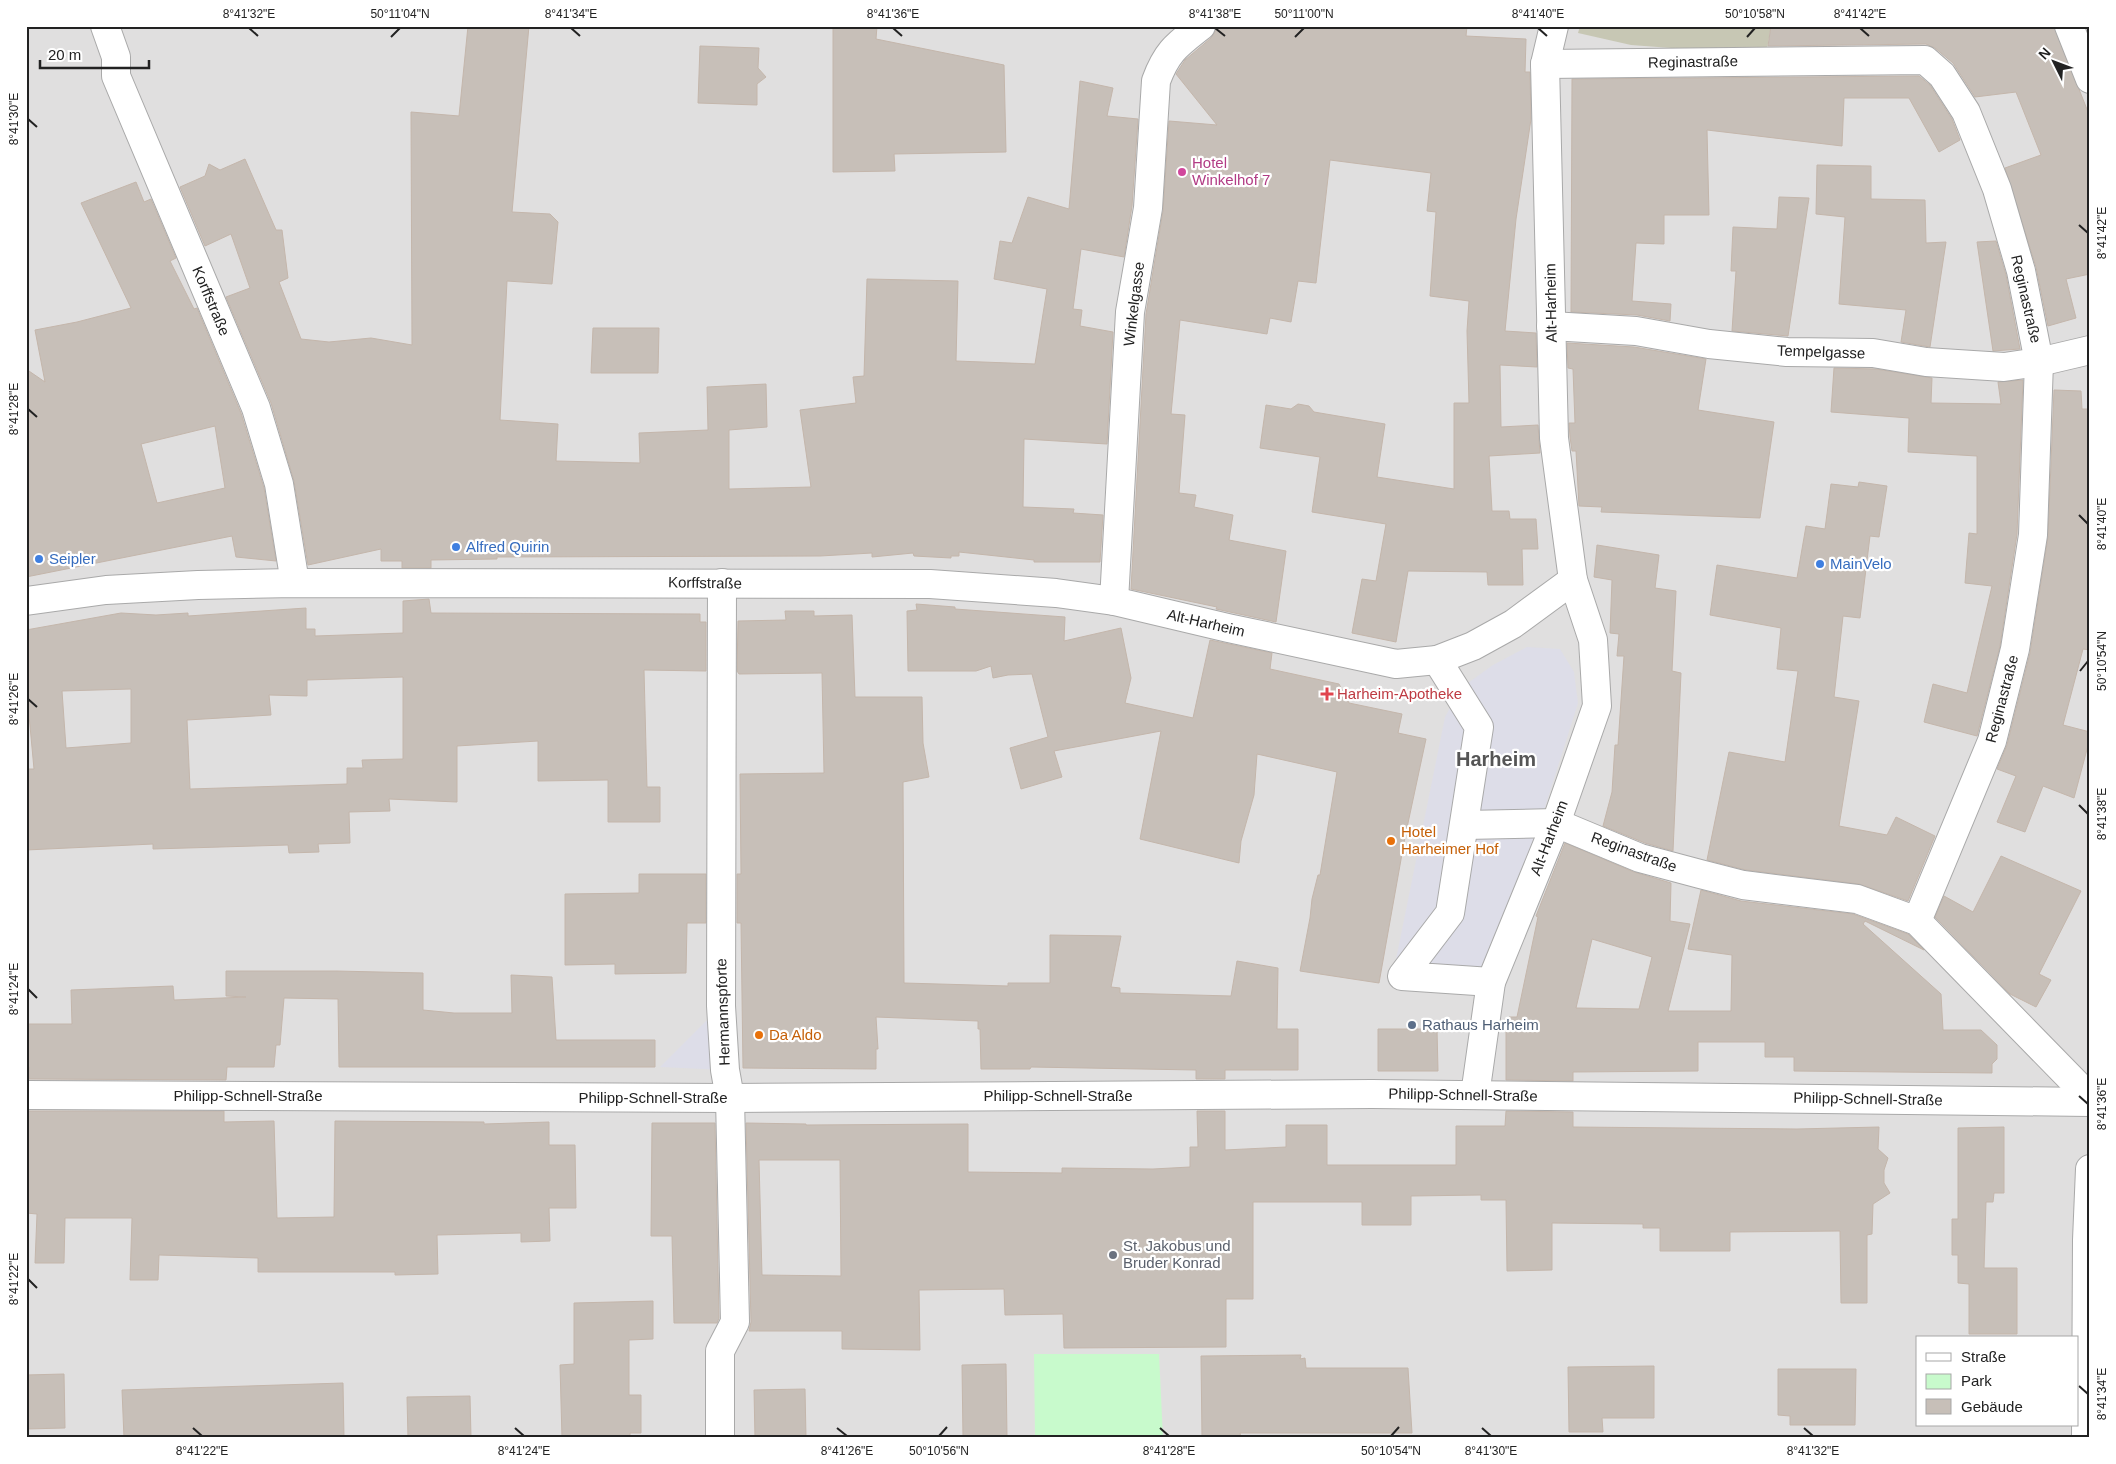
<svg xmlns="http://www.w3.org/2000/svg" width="2116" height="1464" font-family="Arial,sans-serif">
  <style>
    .residential { fill: #e0dfdf; fill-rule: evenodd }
    .construction { fill: #c7c7b4 }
    .park { fill: #c8facc }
    .plaza { fill: #dddde8 }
    .building { fill: #c7bfb8; stroke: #c4b6ab; fill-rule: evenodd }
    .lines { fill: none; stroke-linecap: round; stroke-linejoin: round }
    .minor-casing { stroke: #a9a9a9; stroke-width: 30 }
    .minor { stroke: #fff; stroke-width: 28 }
    .ticks { fill: none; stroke: #222; stroke-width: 2 }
    .hotel-dot { fill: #d1479c; stroke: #fff; stroke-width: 2 }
    .shop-dot { fill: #3f7fe0; stroke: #fff; stroke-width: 2 }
    .health-dot { fill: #e0444e; stroke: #fff; stroke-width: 2 }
    .food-dot { fill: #e8710a; stroke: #fff; stroke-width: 2 }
    .service-dot { fill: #5c6f8a; stroke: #fff; stroke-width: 2 }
    .worship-dot { fill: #6b7280; stroke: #fff; stroke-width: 2 }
    .labels { text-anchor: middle; stroke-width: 4.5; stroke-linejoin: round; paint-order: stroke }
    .street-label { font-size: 15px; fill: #222; stroke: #fff }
    .hotel-label { font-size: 15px; fill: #b23c85; stroke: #fff; text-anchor: start }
    .shop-label { font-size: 15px; fill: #366cbe; stroke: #fff; text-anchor: start }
    .health-label { font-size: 15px; fill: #be3a42; stroke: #fff; text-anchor: start }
    .food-label { font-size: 15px; fill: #c56008; stroke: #fff; text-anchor: start }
    .service-label { font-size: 15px; fill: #4e5e75; stroke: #fff; text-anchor: start }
    .worship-label { font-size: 15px; fill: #5b616d; stroke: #fff; text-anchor: start }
    .district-label { font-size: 20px; font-weight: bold; fill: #555; stroke: #fff }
    .neatline { fill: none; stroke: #222; stroke-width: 2 }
    .ticks-label { font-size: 12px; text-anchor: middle; fill: #222 }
  </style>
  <rect width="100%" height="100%" fill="#f2efe9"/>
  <path class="residential" d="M26 26H2090V1438H26ZM1917 1338H2077V1425H1917Z"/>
  <polygon class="construction" points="1580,26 1771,26 1767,49 1698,50 1631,45 1578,33"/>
  <polygon class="park" points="1034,1354 1159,1354 1163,1438 1035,1438"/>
  <g class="plaza">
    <polygon points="1527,647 1560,649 1574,672 1578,703 1540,823 1473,987 1391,984 1445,717 1461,688 1493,665"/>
    <polygon points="721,1006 725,1070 660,1067"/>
  </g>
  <g class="building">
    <polygon points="468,26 529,26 512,212 550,214 558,222 552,284 507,281 500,420 558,424 556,461 640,463 639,433 708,430 707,387 766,384 767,427 729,430 729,489 811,487 800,410 856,403 853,377 864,376 867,279 958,281 956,361 1035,364 1047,289 994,279 1000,241 1012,243 1028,197 1069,209 1080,81 1113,88 1107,116 1138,119 1132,206 1124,257 1081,249 1073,309 1082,310 1080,326 1113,332 1107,444 1024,439 1023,507 1074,509 1073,513 1103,515 1100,562 1034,562 1034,560 959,552 959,556 951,556 951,558 914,556 913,553 872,557 872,553 820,556 497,557 497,559 431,560 431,568 402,568 402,561 381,561 381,549 308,565 294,481 271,403 226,297 250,288 231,234 205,246 180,187 205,176 209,164 220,170 245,159 276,230 282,230 288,278 279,282 301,339 329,342 371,338 412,345 411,112 459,116"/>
    <polygon points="833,26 877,26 876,39 1004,65 1006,152 894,154 895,171 833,172"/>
    <polygon points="1216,26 1467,26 1466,36 1526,39 1525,72 1530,72 1531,119 1516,219 1505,331 1536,333 1537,367 1500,365 1501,427 1538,425 1540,453 1489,456 1492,511 1509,511 1510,519 1536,519 1538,549 1522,549 1523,585 1488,585 1487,572 1408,571 1396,642 1352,633 1362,579 1376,581 1386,524 1312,512 1320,457 1260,448 1266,405 1291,409 1298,404 1309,406 1314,412 1385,424 1377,477 1454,489 1454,403 1469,403 1467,331 1469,301 1430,296 1436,212 1427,211 1431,173 1330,160 1316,283 1298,281 1291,322 1270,318 1267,334 1180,320 1171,414 1185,415 1179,493 1196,495 1194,507 1233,515 1229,540 1286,551 1276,622 1216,609 1217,607 1131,589 1146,314 1163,211 1169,121 1217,125 1176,74 1185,60 1211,38 1215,32"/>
    <polygon points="1771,26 2054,26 2090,117 2090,274 2066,279 2076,318 2048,326 2036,267 2005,168 2041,155 2016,92 1975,97 1953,63 1935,48 1926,44 1768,46"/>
    <polygon points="700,46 759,48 758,68 766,77 757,84 757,105 698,103"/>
    <polygon points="1919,76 1930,85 1952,119 1960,140 1939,152 1909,98 1844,98 1842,146 1707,130 1709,215 1664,215 1664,244 1636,243 1632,301 1671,304 1670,321 1637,315 1571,312 1572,79"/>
    <polygon points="1817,165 1871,166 1871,199 1925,200 1926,243 1946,242 1930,347 1901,342 1906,310 1839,304 1845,217 1816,214"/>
    <path d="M136 182 144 202 151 199 176 258 170 261 194 309 197 308 241 413 264 488 276 561 236 557 232 536 26 577V369L45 382 35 330 77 322 131 308 81 203ZM215 426 225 488 157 503 141 444Z"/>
    <polygon points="1779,197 1809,198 1788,336 1732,331 1736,271 1731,271 1733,227 1777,229"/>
    <polygon points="1996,241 2006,275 2020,349 1993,351 1977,242"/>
    <polygon points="593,328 659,328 658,373 591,373"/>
    <polygon points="1567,343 1634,347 1706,359 1698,410 1774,422 1760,518 1601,512 1602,507 1579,506 1576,451 1572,451 1570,437 1569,423 1575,423 1573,369 1568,368"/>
    <polygon points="1834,368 1876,369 1932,378 1931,403 2001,404 1998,382 2023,380 2017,534 2000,646 1977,736 1924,722 1933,684 1967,693 1992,586 1965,583 1969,533 1977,534 1977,456 1908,452 1909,418 1831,412"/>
    <polygon points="2054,390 2081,391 2082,409 2090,409 2090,650 2083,649 2063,725 2090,732 2090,738 2074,798 2043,786 2025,832 1997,822 2016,776 1997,769 2007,745 2030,653 2048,537"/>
    <polygon points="1859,482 1887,486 1879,537 1870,536 1860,618 1843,616 1834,697 1859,701 1839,826 1887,835 1896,817 1935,836 1908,901 1859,884 1746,870 1707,860 1729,752 1785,762 1798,671 1777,669 1781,628 1710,615 1717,565 1797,578 1806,526 1825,529 1831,484 1858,487"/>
    <polygon points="1597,545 1659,555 1655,588 1676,591 1672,671 1681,673 1673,851 1645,843 1603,826 1612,792 1615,745 1618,745 1624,656 1617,656 1619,634 1610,633 1612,580 1594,577"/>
    <path d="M429 599 431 613 700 614V622H706V671L644 670 647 787H660V822H608V780L538 781V741L457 746V802L389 799 390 811 349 812 350 843 318 844 319 852 289 853 288 845 153 849V844L26 850V769H34L26 683V630L121 613 156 615 188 613V616L306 608V629H315V636L403 633V601ZM403 677V759L362 760 363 768H347V784L190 789 187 720 271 715 269 695 307 696V680ZM131 689V743L66 748 62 691Z"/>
    <polygon points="916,604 955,607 955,609 1065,617 1064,641 1121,628 1131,678 1125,703 1193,718 1210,640 1272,653 1270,669 1339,684 1349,703 1402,714 1398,733 1426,739 1405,837 1379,983 1300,971 1310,918 1312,899 1318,875 1320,875 1337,772 1257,754 1254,795 1241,841 1239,863 1140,839 1161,731 1054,751 1062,777 1021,789 1010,748 1048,737 1032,674 1008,675 993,678 991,666 976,671 908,671 907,611 917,610"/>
    <polygon points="785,611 814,611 814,616 852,615 855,697 922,697 923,743 929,777 903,782 904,983 1008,986 1008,983 1050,983 1050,935 1121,936 1111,987 1120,988 1120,993 1231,996 1237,961 1278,968 1277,1029 1298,1029 1298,1070 1225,1070 1225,1079 1196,1079 1196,1070 1031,1067 1030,1069 981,1069 980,1029 978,1029 978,1021 876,1017 878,1049 876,1049 876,1069 743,1068 741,923 737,923 737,874 741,874 740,774 824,773 822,673 739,674 737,671 738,621 786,620"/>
    <path d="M1565 843 1634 872 1671 883 1670 921 1690 924 1668 1011H1731L1732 955 1688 949 1701 890 1741 901 1853 914 1908 934 1924 950 1865 921 1863 924 1941 994 1943 1030H1981L1997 1045V1059L1992 1064V1073L1794 1071V1057H1765V1042H1698V1071L1573 1072V1081L1506 1080V1030L1509 1017H1517L1538 917 1536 916ZM1592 939 1652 957 1639 1009 1576 1008Z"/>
    <polygon points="2001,856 2081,891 2039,974 2051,980 2036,1007 2010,994 1935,917 1944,896 1973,912"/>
    <polygon points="639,874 706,874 706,923 687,923 686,973 615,974 615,964 565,965 565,894 639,893"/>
    <polygon points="226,971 336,971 423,973 423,1010 454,1013 512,1013 511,975 552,977 556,1040 655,1040 655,1067 339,1067 338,999 284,998 280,1045 276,1045 274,1067 227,1067 226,1080 29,1079 29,1067 26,1067 26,1024 72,1024 71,990 173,986 174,1000 246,997 226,996"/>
    <polygon points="1378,1029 1437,1029 1438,1071 1378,1071"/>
    <polygon points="28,1111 224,1111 224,1122 274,1121 277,1218 334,1217 335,1121 484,1122 484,1124 549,1122 549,1145 575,1145 576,1208 549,1208 550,1241 521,1242 521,1233 437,1235 438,1274 395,1275 395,1272 258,1272 258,1258 159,1255 158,1280 130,1280 132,1218 65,1218 64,1263 35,1263 37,1214 26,1213"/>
    <path d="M1197 1111H1225V1150L1286 1147V1125H1327V1165H1456V1126H1505L1506 1111 1573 1112V1127L1797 1129 1879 1127 1878 1149 1888 1158 1884 1170V1183L1890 1193 1873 1204 1872 1234 1867 1235V1303H1841L1840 1231 1730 1232V1251H1660V1228H1643V1224L1552 1223V1270L1507 1271 1506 1200H1481V1195L1411 1196V1225H1362V1202H1253V1299H1226V1347L1064 1348 1063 1314 1005 1315 1004 1289 919 1290 920 1350 842 1349V1331H749L751 1322 746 1123 806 1124V1125L968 1124V1172L1062 1173V1168L1153 1169 1190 1167V1147H1198ZM759 1160H840L841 1276 762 1275Z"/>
    <polygon points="652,1123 715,1123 719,1318 717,1323 674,1323 672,1236 651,1236"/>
    <polygon points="2004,1127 2004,1193 1994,1193 1993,1202 1986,1202 1984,1268 2017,1268 2017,1334 1969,1334 1969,1284 1958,1283 1958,1255 1952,1255 1952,1219 1958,1219 1958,1128"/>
    <polygon points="653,1301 653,1339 629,1340 629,1395 641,1395 641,1433 630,1433 630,1438 562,1438 560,1365 574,1364 574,1303"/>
    <polygon points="1301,1355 1300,1359 1305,1358 1306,1368 1408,1368 1412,1433 1240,1433 1241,1438 1202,1438 1201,1356"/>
    <polygon points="1006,1364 1007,1438 963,1438 962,1365"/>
    <polygon points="1654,1366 1654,1418 1602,1418 1603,1432 1569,1432 1568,1367"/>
    <polygon points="1778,1369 1856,1369 1855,1425 1790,1425 1790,1416 1778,1415"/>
    <polygon points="64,1374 65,1428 26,1429 26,1375"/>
    <polygon points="343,1383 344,1438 124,1438 122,1390"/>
    <polygon points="805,1389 806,1438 755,1438 754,1390"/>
    <polygon points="470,1396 471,1438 408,1438 407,1397"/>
  </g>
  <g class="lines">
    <g class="minor-casing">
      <g id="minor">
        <polyline points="105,26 116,57 116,76 256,408 279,484 295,583"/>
        <polyline points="2069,26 2090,79"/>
        <polyline points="1545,64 1925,60 1942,75 1966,112 1997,189 2021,271 2039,362 2033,535 2015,649 1992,741 1917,921"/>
        <polyline points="1551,326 1636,331 1709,344 1787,352 1873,353 1926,362 2004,367 2039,362 2090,350"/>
        <polyline points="26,601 106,590 198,585 295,583 930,584 1056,593 1114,601 1228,628 1396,664 1437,660 1473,646 1513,624 1573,580"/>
        <path d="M1114 601 1130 312 1148 208 1156 81C1167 51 1177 45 1201 26"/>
        <polyline points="1437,660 1479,727 1450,913 1402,976 1491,982"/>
        <polyline points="1465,825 1556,823 1640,858 1700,874 1743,885 1857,899 1917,921 2090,1098"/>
        <polyline points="26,1095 730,1098 1372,1094 2090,1102"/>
        <polyline points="1475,1095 1491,982 1556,823 1597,706 1593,640 1573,580 1554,438 1545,64 1554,26"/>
        <polyline points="720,1438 720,1351 735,1322 730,1098 725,1070 721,1006 722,583"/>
        <polyline points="2086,1438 2087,1240 2090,1169"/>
      </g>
    </g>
    <use href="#minor" class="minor"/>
  </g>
  <path class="ticks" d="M249 28 258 36M571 28 580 36M893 28 902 36M1215 28 1225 36M1538 28 1547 36M1860 28 1869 36M391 37 400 28M1295 37 1304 28M1747 37 1755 28M28 119 37 127M2079 225 2088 233M28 409 37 417M2079 515 2088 524M2080 671 2088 661M28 699 37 707M2079 805 2088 814M28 989 37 998M2079 1096 2088 1104M28 1279 37 1288M2079 1386 2088 1394M193 1428 202 1436M515 1428 524 1436M837 1428 847 1436M1160 1428 1169 1436M1482 1428 1491 1436M1804 1428 1813 1436M939 1436 947 1427M1391 1436 1399 1427"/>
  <circle class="hotel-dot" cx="1182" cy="172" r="5"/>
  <g class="shop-dot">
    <circle cx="456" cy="547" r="5"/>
    <circle cx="39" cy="559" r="5"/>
    <circle cx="1820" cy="564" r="5"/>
  </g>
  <path class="health-dot" d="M1324.5 686.5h5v5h5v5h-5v5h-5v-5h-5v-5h5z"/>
  <g class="food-dot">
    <circle cx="1391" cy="841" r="5"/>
    <circle cx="759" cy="1035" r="5"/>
  </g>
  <circle class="service-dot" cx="1412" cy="1025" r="5"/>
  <circle class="worship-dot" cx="1113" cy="1255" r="5"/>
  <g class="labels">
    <g class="street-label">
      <text transform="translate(1693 62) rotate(-1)" y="5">Reginastraße</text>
      <text transform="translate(2026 299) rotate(77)" y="5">Reginastraße</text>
      <text transform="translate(211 301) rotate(67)" y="5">Korffstraße</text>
      <text transform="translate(1551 303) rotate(-91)" y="5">Alt-Harheim</text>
      <text transform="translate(1134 304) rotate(-83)" y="5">Winkelgasse</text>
      <text transform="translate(1821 352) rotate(2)" y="5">Tempelgasse</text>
      <text transform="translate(705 583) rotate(1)" y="5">Korffstraße</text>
      <text transform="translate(1206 623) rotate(13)" y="5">Alt-Harheim</text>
      <text transform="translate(2002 699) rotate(-75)" y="5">Reginastraße</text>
      <text transform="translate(1549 838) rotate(-69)" y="5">Alt-Harheim</text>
      <text transform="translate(1634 852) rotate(20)" y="5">Reginastraße</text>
      <text transform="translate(723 1012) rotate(-92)" y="5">Hermannspforte</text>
      <text transform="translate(1463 1095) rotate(1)" y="5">Philipp-Schnell-Straße</text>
      <text x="248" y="1101">Philipp-Schnell-Straße</text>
      <text x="1058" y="1101">Philipp-Schnell-Straße</text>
      <text x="653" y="1103">Philipp-Schnell-Straße</text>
      <text transform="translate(1868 1099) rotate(1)" y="5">Philipp-Schnell-Straße</text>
    </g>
    <g class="hotel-label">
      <text x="1192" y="168">Hotel<tspan x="1192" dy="17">Winkelhof 7</tspan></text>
    </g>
    <g class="shop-label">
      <text x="466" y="552">Alfred Quirin</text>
      <text x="49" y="564">Seipler</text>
      <text x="1830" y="569">MainVelo</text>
    </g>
    <g class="health-label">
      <text x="1337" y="699">Harheim-Apotheke</text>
    </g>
    <g class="food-label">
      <text x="1401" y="837">Hotel<tspan x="1401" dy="17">Harheimer Hof</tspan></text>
      <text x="769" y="1040">Da Aldo</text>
    </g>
    <g class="service-label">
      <text x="1422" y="1030">Rathaus Harheim</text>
    </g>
    <g class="worship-label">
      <text x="1123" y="1251">St. Jakobus und<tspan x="1123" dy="17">Bruder Konrad</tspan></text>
    </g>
    <g class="district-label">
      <text x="1496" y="766">Harheim</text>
    </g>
  </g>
  <rect width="2116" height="1464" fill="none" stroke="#ffffff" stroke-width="55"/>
  <rect x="1916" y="1336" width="162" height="90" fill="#ffffff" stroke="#a7a7a7"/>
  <rect x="1926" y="1353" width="25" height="8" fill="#ffffff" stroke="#a7a7a7"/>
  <text x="1961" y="1362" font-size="15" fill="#222222">Straße</text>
  <rect x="1926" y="1374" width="25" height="15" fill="#c8facc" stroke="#a7a7a7"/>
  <text x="1961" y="1386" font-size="15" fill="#222222">Park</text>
  <rect x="1926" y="1399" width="25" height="15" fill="#c7bfb8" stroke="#a7a7a7"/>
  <text x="1961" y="1412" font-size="15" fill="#222222">Gebäude</text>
  <g transform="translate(2054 62) rotate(312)" stroke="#ffffff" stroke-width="4" paint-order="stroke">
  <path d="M0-4L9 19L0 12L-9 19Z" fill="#222222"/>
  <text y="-8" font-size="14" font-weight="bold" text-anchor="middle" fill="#222222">N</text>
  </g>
  <path d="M40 60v8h109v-8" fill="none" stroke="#222222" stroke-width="2.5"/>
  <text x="48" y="60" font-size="15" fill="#222222" stroke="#ffffff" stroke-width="4" paint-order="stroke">20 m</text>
  <rect x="28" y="28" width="2060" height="1408" class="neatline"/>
  <g class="ticks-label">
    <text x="249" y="18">8°41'32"E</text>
    <text x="400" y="18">50°11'04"N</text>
    <text x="571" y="18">8°41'34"E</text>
    <text x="893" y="18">8°41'36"E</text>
    <text x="1215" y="18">8°41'38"E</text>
    <text x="1304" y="18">50°11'00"N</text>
    <text x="1538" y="18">8°41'40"E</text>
    <text x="1755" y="18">50°10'58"N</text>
    <text x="1860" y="18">8°41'42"E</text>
    <text transform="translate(14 119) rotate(-90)" y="4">8°41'30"E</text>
    <text transform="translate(2102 233) rotate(-90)" y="4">8°41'42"E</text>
    <text transform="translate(14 409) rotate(-90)" y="4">8°41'28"E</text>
    <text transform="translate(2102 524) rotate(-90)" y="4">8°41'40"E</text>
    <text transform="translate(2102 661) rotate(-90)" y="4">50°10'54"N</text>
    <text transform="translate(14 699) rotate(-90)" y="4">8°41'26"E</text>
    <text transform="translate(2102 814) rotate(-90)" y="4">8°41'38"E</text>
    <text transform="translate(14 989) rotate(-90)" y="4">8°41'24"E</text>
    <text transform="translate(2102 1104) rotate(-90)" y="4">8°41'36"E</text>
    <text transform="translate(14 1279) rotate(-90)" y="4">8°41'22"E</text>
    <text transform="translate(2102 1394) rotate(-90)" y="4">8°41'34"E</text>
    <text x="202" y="1455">8°41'22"E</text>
    <text x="524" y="1455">8°41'24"E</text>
    <text x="847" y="1455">8°41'26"E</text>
    <text x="939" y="1455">50°10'56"N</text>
    <text x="1169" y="1455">8°41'28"E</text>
    <text x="1391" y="1455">50°10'54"N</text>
    <text x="1491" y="1455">8°41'30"E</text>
    <text x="1813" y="1455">8°41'32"E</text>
  </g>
</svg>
